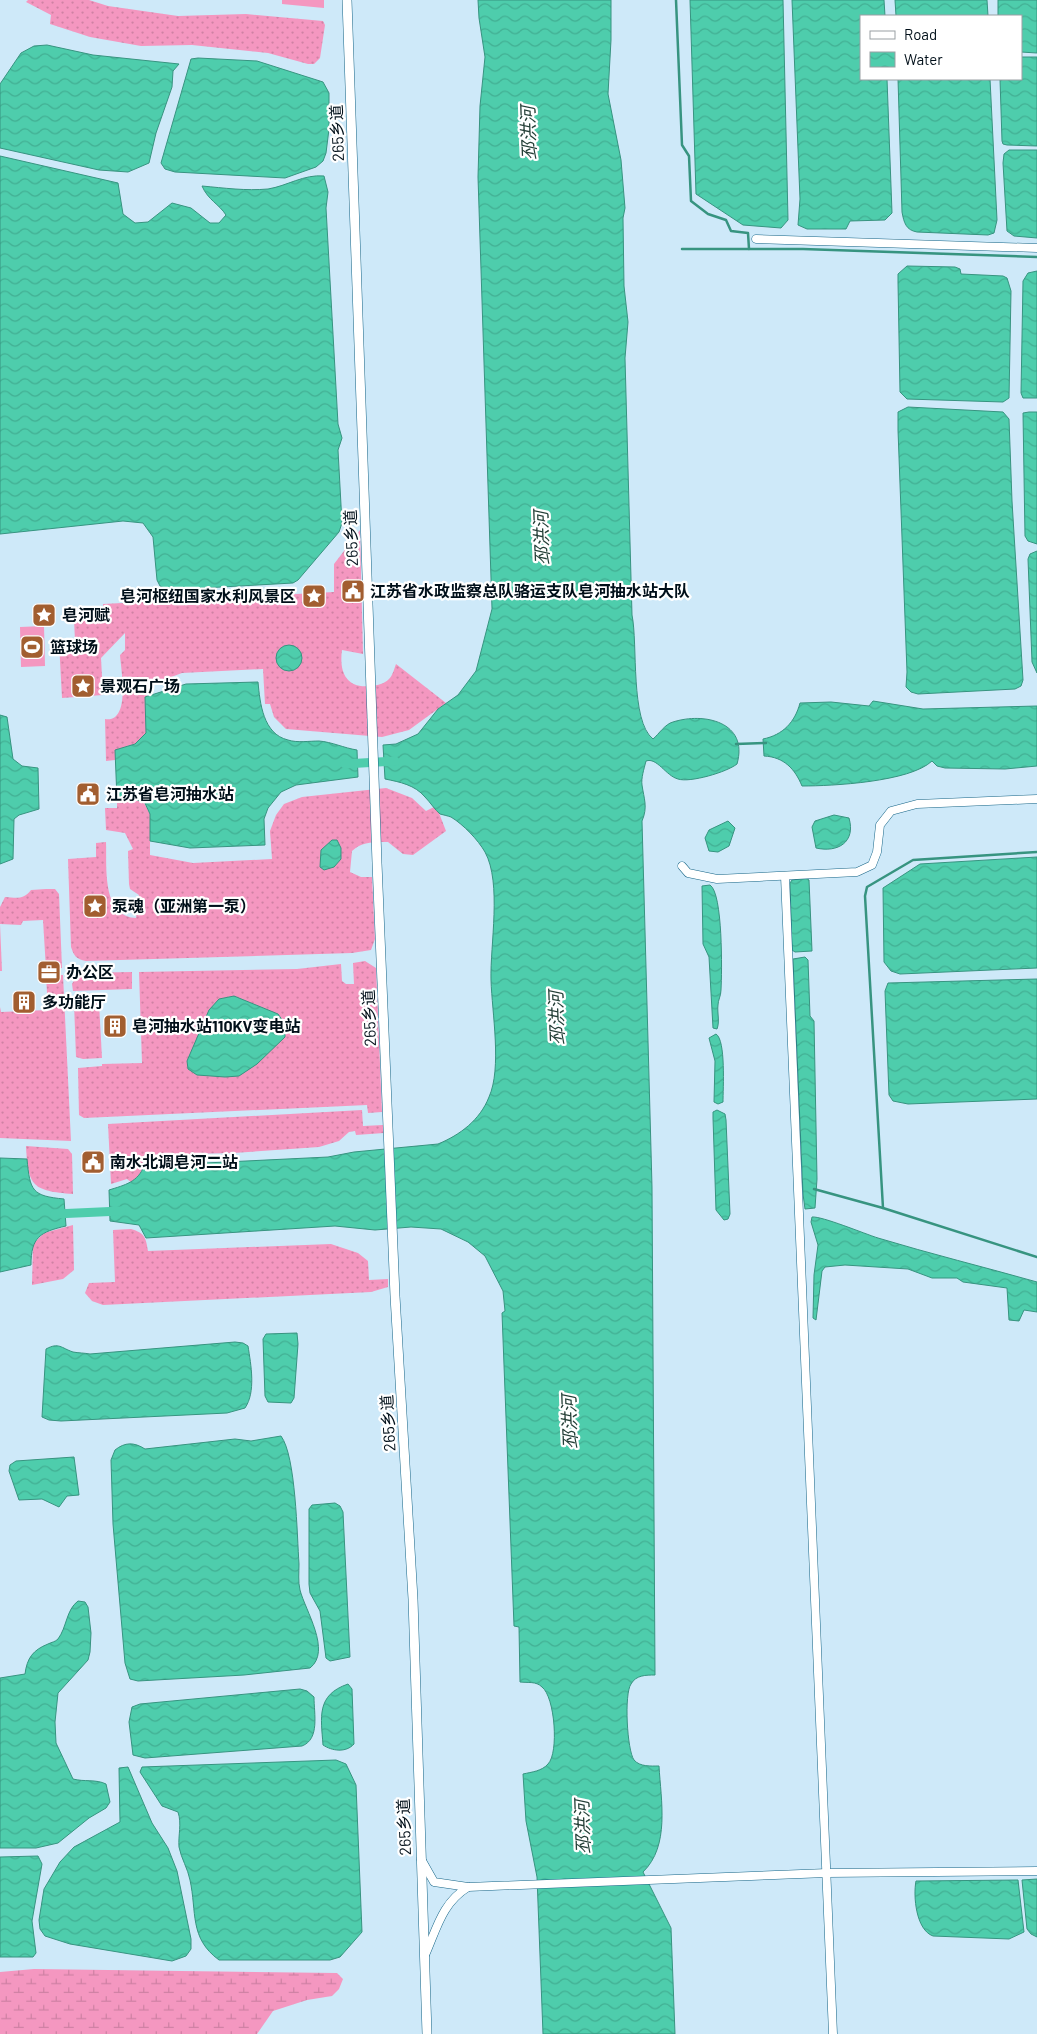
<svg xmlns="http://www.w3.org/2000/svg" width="1037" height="2034" font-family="Barlow,'Noto Sans SC',sans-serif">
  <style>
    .grass { fill: url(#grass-dots) }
    .wetland { fill: url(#wetland-marsh) }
    .pitch { fill: #f497c0 }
    .water { fill: url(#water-waves); stroke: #379480 }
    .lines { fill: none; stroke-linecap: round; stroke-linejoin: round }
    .stream { stroke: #379480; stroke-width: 2.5 }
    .canal { stroke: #4ecdac; stroke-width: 9 }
    .minor-casing { stroke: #166587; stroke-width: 9 }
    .tertiary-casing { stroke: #166587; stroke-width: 10 }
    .minor { stroke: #fff; stroke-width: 8 }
    .tertiary { stroke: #fff; stroke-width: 9 }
    .labels { text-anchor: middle; stroke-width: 4.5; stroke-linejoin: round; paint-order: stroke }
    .street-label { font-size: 16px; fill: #000f19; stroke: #fff }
    .poi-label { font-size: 16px; font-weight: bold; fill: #000f19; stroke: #fff; text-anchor: start }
    .water-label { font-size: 18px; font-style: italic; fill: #243f37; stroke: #fff }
  </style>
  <defs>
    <pattern id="grass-dots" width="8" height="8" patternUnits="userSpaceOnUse" patternTransform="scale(1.25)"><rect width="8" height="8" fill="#f497c0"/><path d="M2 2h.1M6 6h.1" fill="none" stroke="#cf81a4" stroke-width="1.8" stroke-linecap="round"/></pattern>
    <pattern id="wetland-marsh" width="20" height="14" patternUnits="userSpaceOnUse" patternTransform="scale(1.25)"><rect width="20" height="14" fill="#f497c0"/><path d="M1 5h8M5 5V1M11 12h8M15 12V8" fill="none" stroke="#cf81a4"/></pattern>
    <pattern id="water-waves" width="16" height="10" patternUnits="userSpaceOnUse" patternTransform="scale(1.25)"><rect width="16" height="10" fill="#4ecdac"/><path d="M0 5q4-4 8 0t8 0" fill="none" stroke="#42af93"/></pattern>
  </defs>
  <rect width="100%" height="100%" fill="#cee9f9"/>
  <g class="grass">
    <polygon points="28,0 89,0 108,6 178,16 246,14 323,21 325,25 320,58 314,64 308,64 268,53 192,45 141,46 90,37 50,24 51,15 26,2"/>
    <path d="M360 530 363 654 342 650C339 672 346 689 371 686 378 685 384 684 389 679 393 675 394 669 396 664L446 703 409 730 382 737 286 729 274 717 270 704H265L263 669 182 673 147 686 146 733 135 744 116 750 115 760 106 761 105 719C131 723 121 670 120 655L125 650V633L101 658 103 695 62 698 59 642 75 641 74 619 104 618 103 604 334 592V564Z"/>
    <path d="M386 788 412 798 426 811 434 807 439 813 446 831 413 855 403 854 388 842C374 842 363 841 352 851L350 872 361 877H372L375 939 371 950 352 953 86 961C76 959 74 956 71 947L68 859 96 857V843L106 842C107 865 101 917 136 918L139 895 130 889 129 884 128 851 133 849 125 833 106 830 105 808H117V799L143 801 150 814V855L193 863 272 859 270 831 276 815 284 804 302 797Z"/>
    <path d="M46 889H55L59 894 62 968 46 969 43 920 23 921 21 925 0 924 2 971H0V907L5 897C17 898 23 900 31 890Z"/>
    <polygon points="365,961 376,968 382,1112 368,1113 367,1105 84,1118 79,1115 78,1068 102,1066 102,1064 142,1063 139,972 297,969 341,964 342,981 346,984 354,984 353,963"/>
    <polygon points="132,972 132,989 73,991 72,984 78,973"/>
    <polygon points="63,975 71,1141 0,1138 0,1007 1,1012 48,1010 46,976"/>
    <polygon points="74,1003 99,1003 102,1058 83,1059 76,1057"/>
    <polygon points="362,1110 363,1126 383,1125 384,1133 356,1135 355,1131 349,1132 339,1141 319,1147 233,1153 144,1155 141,1175 132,1183 127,1179 111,1184 108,1124"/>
    <path d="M26 1146 68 1149 72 1154 73 1194C32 1191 28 1186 26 1146Z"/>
    <polygon points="73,1225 74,1270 63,1279 32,1285 33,1244 44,1233"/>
    <path d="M131 1229C145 1233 146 1238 148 1251L331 1244 358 1253 368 1261 369 1280 388 1279V1287L371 1292 103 1305 92 1301 85 1293 89 1283 115 1282 113 1230Z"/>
  </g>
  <polygon class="wetland" points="34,1969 337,1973 343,1979 339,1989 332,1996 307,2000 273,2011 257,2034 0,2034 0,1972"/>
  <g class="pitch">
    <polygon points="282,0 324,0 324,8 282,4"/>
    <polygon points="44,626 45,666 21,667 20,627"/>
  </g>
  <g class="water">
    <path d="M478 0H611V40L608 94 621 160 625 208 623 218 624 286 628 322 625 358 632 615C638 644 630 721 653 739 659 734 665 724 673 722 704 712 749 722 737 764 727 772 690 783 678 779 666 776 657 757 646 761 644 769 641 778 642 785 644 799 648 807 642 821L652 1187 655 1675C646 1675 636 1675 631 1684 624 1694 627 1750 634 1760 640 1767 651 1766 659 1766 661 1801 670 1846 643 1872L671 1928 675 2034H543L537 1877 526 1821 523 1774C532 1772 542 1771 548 1764 559 1753 555 1697 542 1687 536 1681 528 1683 520 1682L519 1627 514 1626 502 1313 505 1311 503 1291 485 1256 468 1242 441 1229 411 1227 375 1230 335 1226 146 1238 139 1225 110 1221 109 1190C125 1185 138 1182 144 1166L328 1157 354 1152 438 1144C460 1135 480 1120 489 1097 502 1068 492 1013 491 980 490 945 502 883 485 852 478 840 464 825 451 817 448 816 444 815 440 814 435 810 430 802 425 797 415 785 400 782 385 779L383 745 396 744 418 734 438 709 458 695 476 671 492 609 478 177 480 106 485 57 479 18Z"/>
    <polygon points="690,0 783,0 788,220 781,228 743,225 696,194"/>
    <polygon points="792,0 884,0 885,16 861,16 861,79 887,79 892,213 885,220 850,221 846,229 807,229 798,225 800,199"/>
    <polygon points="895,0 987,0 988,16 896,16"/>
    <polygon points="998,0 1037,0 1037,53 1021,52 1021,16 998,16"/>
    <polygon points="47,45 93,55 179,64 173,71 172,87 156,133 149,163 128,172 99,170 0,148 0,84 21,53 34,46"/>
    <polygon points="1021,57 1037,57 1037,146 1007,145 1003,144 1002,141 1000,79 1021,79"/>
    <polygon points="198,58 257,61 323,82 329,93 329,129 326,153 323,161 316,167 285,178 175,172 165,169 161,163 191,59"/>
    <path d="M898 79H990L997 220 994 233 988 235 917 232C906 230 904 223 902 212Z"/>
    <polygon points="1009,150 1037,150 1037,238 1014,236 1007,231 1003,163 1004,154"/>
    <path d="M0 156 118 183 123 214 135 223 148 222 172 203 191 208 210 223H219L226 215C219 204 208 200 202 186 224 188 246 191 268 189 287 186 304 174 324 176L328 192 326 208 338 424 342 438 338 450 342 523 339 532 298 580 293 583 168 590 160 586 157 580 153 537 143 523 123 521 0 534Z"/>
    <polygon points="907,266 955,267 960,269 961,274 1003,276 1007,278 1011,291 1009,398 1003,402 907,399 900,392 898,282 898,274"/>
    <polygon points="1037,271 1037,398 1023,398 1021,393 1023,281 1028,273"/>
    <polygon points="908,407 1003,412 1009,419 1012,501 1023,680 1021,686 1015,689 918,694 911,692 906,687 907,672 898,430 898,412"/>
    <polygon points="1029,412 1037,412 1037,544 1028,541 1025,536 1023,413"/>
    <polygon points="1037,551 1037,673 1032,662 1028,559 1030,554"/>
    <circle cx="289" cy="658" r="13"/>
    <path d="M258 682C260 703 263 734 288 740 297 743 309 741 319 741 332 742 344 748 357 750L358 777 296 785 281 792 268 808 264 819 265 845 190 848 150 841V814L144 801 117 799 115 750 135 744 146 733 145 697 186 684Z"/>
    <path d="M873 701 923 709 1037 706V766L1005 769 945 768 937 766 932 761C910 782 832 786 802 786 795 769 784 757 764 756L763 739C783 735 795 722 800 703L831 702 869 706Z"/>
    <polygon points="0,715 7,717 13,759 22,766 38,768 39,809 19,815 14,819 13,859 0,864"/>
    <path d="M834 815 849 818C856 842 838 853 816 848L812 827 815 821Z"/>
    <polygon points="728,821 735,828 729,846 718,852 709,851 705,838 709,830"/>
    <polygon points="332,840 337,840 341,848 341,859 334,867 324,870 320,867 321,850"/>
    <polygon points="1037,857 1037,968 900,974 891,971 884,962 883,888 920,864"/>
    <polygon points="806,878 809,880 812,951 795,952 792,950 790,883 792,880"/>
    <path d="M710 885C723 893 722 972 721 990 721 996 718 1000 718 1005 717 1013 720 1021 717 1029L713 1028 709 957 703 944 702 886Z"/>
    <polygon points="805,957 808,960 810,1016 814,1021 817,1179 815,1208 805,1209 803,1194 793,959"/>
    <polygon points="1037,979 1037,1099 908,1104 893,1101 889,1095 885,991 888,983"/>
    <polygon points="234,996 278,1014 285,1024 285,1037 257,1064 239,1076 225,1077 197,1075 188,1069 187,1061 209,1010 219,999"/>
    <path d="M716 1034C726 1040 723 1089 723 1102L718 1104 714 1102 715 1061 709 1038Z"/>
    <polygon points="717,1110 725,1114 726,1120 730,1214 728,1219 724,1220 716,1210 713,1118 713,1112"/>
    <path d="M0 1158 27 1159C30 1191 32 1196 64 1199L66 1226C40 1232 31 1237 31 1265L0 1272Z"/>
    <path d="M812 1217C822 1216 865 1234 878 1238 931 1254 984 1267 1037 1282V1312L1024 1310 1019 1321 1009 1320 1007 1288 963 1282 957 1278H932L908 1269 845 1265 825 1267 822 1271 816 1320 813 1318 814 1275 818 1245 811 1222Z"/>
    <polygon points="297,1333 298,1344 294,1398 291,1403 268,1402 265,1396 263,1339 266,1334"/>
    <path d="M235 1342 243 1343 248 1346C251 1365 256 1392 245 1408L227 1413 61 1421 49 1420 42 1417 46 1349C59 1342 61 1348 73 1352 78 1353 85 1353 90 1354Z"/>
    <path d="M281 1436C296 1456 297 1536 299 1564 299 1572 298 1582 300 1590 305 1610 332 1651 310 1668L244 1675 138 1681 130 1679 125 1663 113 1524 111 1460 115 1450C125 1442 134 1442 145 1449L235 1439 251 1441Z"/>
    <polygon points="74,1457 79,1495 67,1496 59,1507 42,1499 19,1500 9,1471 10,1465 16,1461"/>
    <polygon points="335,1503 340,1506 343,1512 350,1657 330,1661 326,1658 320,1611 310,1593 309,1584 309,1509 312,1505"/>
    <path d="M78 1601 85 1602 88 1607 91 1633 90 1652 88 1660 58 1693 55 1722 56 1743 73 1779C84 1782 96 1779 106 1784L110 1802 106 1808 89 1818 58 1843 36 1848H0V1678L25 1674C27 1658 33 1650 48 1644 52 1642 55 1642 58 1639 67 1627 66 1610 78 1601Z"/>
    <path d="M348 1684 352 1689 354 1744C346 1753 332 1751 323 1745 321 1717 316 1695 348 1684Z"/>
    <path d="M300 1689 307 1691 314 1697C314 1714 320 1739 302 1746L145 1758 133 1755 129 1722 132 1707 140 1704Z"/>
    <path d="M336 1760 346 1764 356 1785 362 1932 340 1957 330 1960H219C189 1938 197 1912 190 1880 188 1869 181 1858 179 1847 178 1835 182 1824 178 1812L162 1806 140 1772 142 1767Z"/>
    <polygon points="128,1767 152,1823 168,1848 177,1871 191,1939 191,1949 186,1956 172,1961 70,1944 45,1936 40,1929 39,1920 44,1889 60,1862 74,1847 120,1822 119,1768"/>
    <polygon points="38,1856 42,1864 32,1921 36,1953 33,1957 0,1957 0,1857"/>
    <polygon points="1037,1879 1037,1937 1031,1934 1027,1929 1022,1880"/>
    <path d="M1018 1880 1024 1932 1009 1939 933 1936C916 1930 913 1896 916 1881Z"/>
  </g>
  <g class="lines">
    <g class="stream">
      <polyline points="676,0 682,145 689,156 691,201 708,214 726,220 731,231 748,233 749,249"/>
      <polyline points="682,249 803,249 1037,257"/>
      <polyline points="736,744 766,743"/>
      <polyline points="814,1189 883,1208 1037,1257"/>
      <polyline points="883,1208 865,896 867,887 913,860 1037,852"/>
    </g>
    <g class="canal">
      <polyline points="345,764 395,761"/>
      <polyline points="55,1214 121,1211"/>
    </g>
    <g class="minor-casing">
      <g id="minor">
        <polyline points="756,239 1037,248"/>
        <polyline points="682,866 688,873 717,879 857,872 872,865 877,852 880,825 891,811 917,804 1037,799"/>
        <polyline points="785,876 833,2034"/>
        <polyline points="421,1859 434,1882 468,1887 827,1873 1037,1871"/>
        <path d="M425 1955C437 1928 442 1903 468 1887"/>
      </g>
    </g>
    <g class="tertiary-casing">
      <polyline id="tertiary" points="347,0 377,863 395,1296 413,1599 427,2034"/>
    </g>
    <use href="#minor" class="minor"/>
    <use href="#tertiary" class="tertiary"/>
  </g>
  <defs>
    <g id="civic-square" transform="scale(1.25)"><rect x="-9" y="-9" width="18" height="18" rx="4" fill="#a25e30" stroke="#fff"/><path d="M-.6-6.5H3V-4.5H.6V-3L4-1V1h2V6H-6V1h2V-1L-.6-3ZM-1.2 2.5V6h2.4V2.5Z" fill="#fff"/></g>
    <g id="sight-square" transform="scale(1.25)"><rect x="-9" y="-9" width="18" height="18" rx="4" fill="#a25e30" stroke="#fff"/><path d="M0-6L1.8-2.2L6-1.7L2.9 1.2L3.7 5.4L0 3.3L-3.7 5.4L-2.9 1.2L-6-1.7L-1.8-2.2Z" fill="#fff"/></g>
    <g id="stadium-square" transform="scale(1.25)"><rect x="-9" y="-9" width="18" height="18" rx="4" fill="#a25e30" stroke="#fff"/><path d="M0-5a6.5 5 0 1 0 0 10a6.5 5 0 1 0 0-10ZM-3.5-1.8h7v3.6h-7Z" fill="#fff"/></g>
    <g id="office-square" transform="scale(1.25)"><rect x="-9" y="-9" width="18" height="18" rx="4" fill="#a25e30" stroke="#fff"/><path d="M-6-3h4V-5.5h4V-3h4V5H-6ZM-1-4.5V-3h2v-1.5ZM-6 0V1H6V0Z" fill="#fff"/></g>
    <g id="building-square" transform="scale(1.25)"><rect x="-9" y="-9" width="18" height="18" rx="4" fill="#a25e30" stroke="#fff"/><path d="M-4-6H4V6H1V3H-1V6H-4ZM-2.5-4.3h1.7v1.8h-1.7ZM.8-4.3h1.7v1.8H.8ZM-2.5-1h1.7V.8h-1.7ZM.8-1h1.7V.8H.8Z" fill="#fff"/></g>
  </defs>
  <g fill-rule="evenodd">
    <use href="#civic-square" x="353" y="591"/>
    <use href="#sight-square" x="314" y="596"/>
    <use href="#sight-square" x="44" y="615"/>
    <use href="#stadium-square" x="32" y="647"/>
    <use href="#sight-square" x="83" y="686"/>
    <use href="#civic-square" x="88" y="794"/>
    <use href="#sight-square" x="95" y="906"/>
    <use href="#office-square" x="49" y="972"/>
    <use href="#building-square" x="24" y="1002"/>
    <use href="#building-square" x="115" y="1026"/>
    <use href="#civic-square" x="93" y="1162"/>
  </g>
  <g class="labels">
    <g class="street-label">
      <text transform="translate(337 133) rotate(-92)" y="6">265乡道</text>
      <text transform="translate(351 538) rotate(-92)" y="6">265乡道</text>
      <text transform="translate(369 1018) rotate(-92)" y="6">265乡道</text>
      <text transform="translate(388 1423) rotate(-93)" y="6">265乡道</text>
      <text transform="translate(404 1827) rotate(-92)" y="6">265乡道</text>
    </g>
    <g class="poi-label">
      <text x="370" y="597">江苏省水政监察总队骆运支队皂河抽水站大队</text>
      <text x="296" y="602" text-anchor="end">皂河枢纽国家水利风景区</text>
      <text x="62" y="621">皂河赋</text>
      <text x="50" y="653">篮球场</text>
      <text x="100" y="692">景观石广场</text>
      <text x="106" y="800">江苏省皂河抽水站</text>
      <text x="112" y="912">泵魂（亚洲第一泵）</text>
      <text x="66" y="978">办公区</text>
      <text x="42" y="1008">多功能厅</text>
      <text x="132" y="1032">皂河抽水站110KV变电站</text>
      <text x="110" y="1168">南水北调皂河二站</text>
    </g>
    <g class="water-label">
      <text transform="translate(529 133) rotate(-92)" y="6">邳洪河</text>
      <text transform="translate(542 538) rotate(-92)" y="6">邳洪河</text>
      <text transform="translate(557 1018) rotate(-92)" y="6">邳洪河</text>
      <text transform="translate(570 1422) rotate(-92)" y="6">邳洪河</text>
      <text transform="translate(583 1827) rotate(-92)" y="6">邳洪河</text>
    </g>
  </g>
  <rect x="860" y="15" width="162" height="65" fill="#ffffff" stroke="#999fa3"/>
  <rect x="870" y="31" width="25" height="8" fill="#ffffff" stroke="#999fa3"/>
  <text x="904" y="40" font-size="15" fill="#000f19">Road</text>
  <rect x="870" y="52" width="25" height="15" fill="url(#water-waves)" stroke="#999fa3"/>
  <text x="904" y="65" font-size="15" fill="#000f19">Water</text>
</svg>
